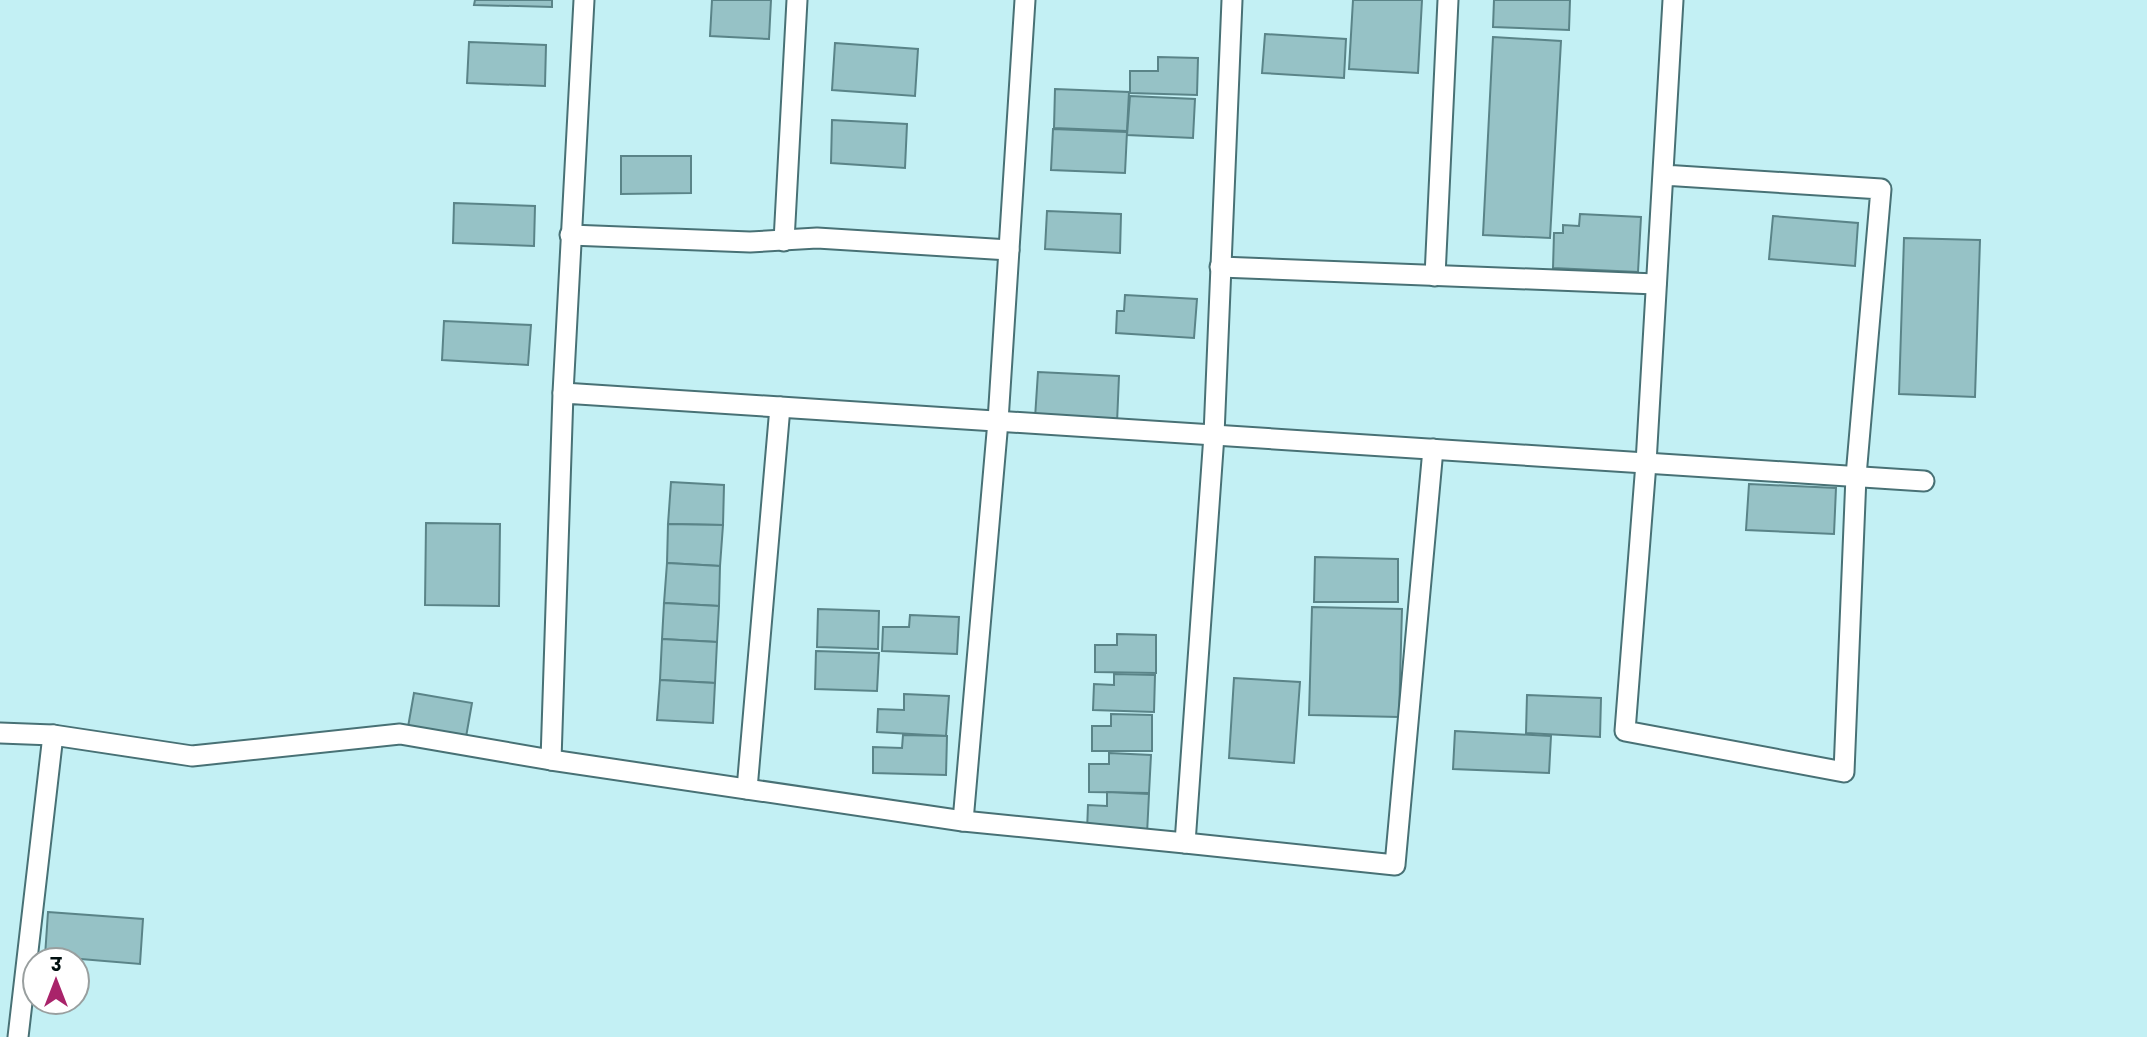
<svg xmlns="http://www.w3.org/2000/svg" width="2147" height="1037" font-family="Poppins,'Noto Sans Devanagari',sans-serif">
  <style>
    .building { fill: #96c2c6; stroke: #5a8488; stroke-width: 2 }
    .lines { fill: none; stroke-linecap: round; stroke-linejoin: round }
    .lane-casing { stroke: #487175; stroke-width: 23 }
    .lane { stroke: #fff; stroke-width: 19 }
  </style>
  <rect width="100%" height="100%" fill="#c3f0f4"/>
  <g class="building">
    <polygon points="475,0 552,0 552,7 474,5"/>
    <polygon points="712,0 771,0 769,39 710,36"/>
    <polygon points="1353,0 1422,0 1418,73 1349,69"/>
    <polygon points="1494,0 1570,0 1569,30 1493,27"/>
    <polygon points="1265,34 1346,39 1344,78 1262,73"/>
    <polygon points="1493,37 1561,41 1550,238 1483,235"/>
    <polygon points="469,42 546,45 545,86 467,83"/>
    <polygon points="835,43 918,49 915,96 832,90"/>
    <polygon points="1158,57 1198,58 1197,95 1130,93 1130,71 1158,71"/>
    <polygon points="1055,89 1129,92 1127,131 1054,128"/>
    <polygon points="1130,96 1195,99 1193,138 1127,135"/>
    <polygon points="832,120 907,124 905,168 831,163"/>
    <polygon points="1053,129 1127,132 1125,173 1051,170"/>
    <polygon points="621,156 691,156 691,193 621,194"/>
    <polygon points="454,203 535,206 534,246 453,243"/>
    <polygon points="1047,211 1121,214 1120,253 1045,249"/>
    <polygon points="1580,214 1641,217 1638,272 1553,268 1554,233 1563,233 1563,225 1579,226"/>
    <polygon points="1773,216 1858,223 1855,266 1769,259"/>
    <polygon points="1904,238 1980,240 1975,397 1899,394"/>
    <polygon points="1125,295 1197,299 1194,338 1116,333 1117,311 1124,311"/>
    <polygon points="444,321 531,325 528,365 442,360"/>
    <polygon points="1038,372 1119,376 1117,423 1035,418"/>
    <polygon points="671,482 724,485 723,525 668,524"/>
    <polygon points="1749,484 1836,488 1834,534 1746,530"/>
    <polygon points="426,523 500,524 499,606 425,605"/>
    <polygon points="668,524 723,525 720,566 667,563"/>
    <polygon points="1315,557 1398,559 1398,602 1314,602"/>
    <polygon points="667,563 720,566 719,606 664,603"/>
    <polygon points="664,603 719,606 717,642 662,639"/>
    <polygon points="1312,607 1402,609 1399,717 1309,715"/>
    <polygon points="818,609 879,611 878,649 817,647"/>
    <polygon points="910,615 959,617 957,654 882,651 883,627 909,627"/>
    <polygon points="1117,634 1156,635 1156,673 1095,672 1095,645 1117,645"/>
    <polygon points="662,639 717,642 715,683 660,680"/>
    <polygon points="816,651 879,653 877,691 815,689"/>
    <polygon points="1114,674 1155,675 1154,712 1093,710 1094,684 1114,685"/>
    <polygon points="1234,678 1300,682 1294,763 1229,758"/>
    <polygon points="660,680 715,683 713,723 657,720"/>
    <polygon points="414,693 472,703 466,737 408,727"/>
    <polygon points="904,694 949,696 946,736 877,732 878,709 904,710"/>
    <polygon points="1527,695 1601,698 1600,737 1526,733"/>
    <polygon points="1111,714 1152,715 1152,751 1092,751 1092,726 1111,726"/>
    <polygon points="1455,731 1551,736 1549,773 1453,769"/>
    <polygon points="903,735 947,736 946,775 873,773 873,747 902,748"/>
    <polygon points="1109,753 1151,755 1149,793 1089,792 1089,764 1109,764"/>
    <polygon points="1107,792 1149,794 1147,834 1087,831 1088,805 1107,806"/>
    <polygon points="48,912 143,919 140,964 45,956"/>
  </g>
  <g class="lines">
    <g class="lane-casing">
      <g id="lane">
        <polyline points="1232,0 1214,435 1185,843 1395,865 1433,449"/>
        <polyline points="1663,175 1881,189 1856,476 1844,772 1625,731 1646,463 1673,0"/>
        <polyline points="570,235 750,242 817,238 1009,250"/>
        <polyline points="784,241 797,0"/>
        <polyline points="1220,267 1656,284"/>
        <polyline points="1435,276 1448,0"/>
        <polyline points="563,393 584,0"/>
        <polyline points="0,733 53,735 192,756 400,734 551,760 563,393 1924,481"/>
        <polyline points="551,760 963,821 1185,843"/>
        <polyline points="747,789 780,407"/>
        <polyline points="963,821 998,421 1025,0"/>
        <polyline points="18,1037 53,735"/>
      </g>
    </g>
    <use href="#lane" class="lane"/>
  </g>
  <g transform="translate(56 981)"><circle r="33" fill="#ffffff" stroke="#999f9f" stroke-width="2"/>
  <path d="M0-5L12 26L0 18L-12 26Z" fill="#a9236a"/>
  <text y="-10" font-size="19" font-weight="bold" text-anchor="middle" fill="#010f10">उ</text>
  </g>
</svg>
